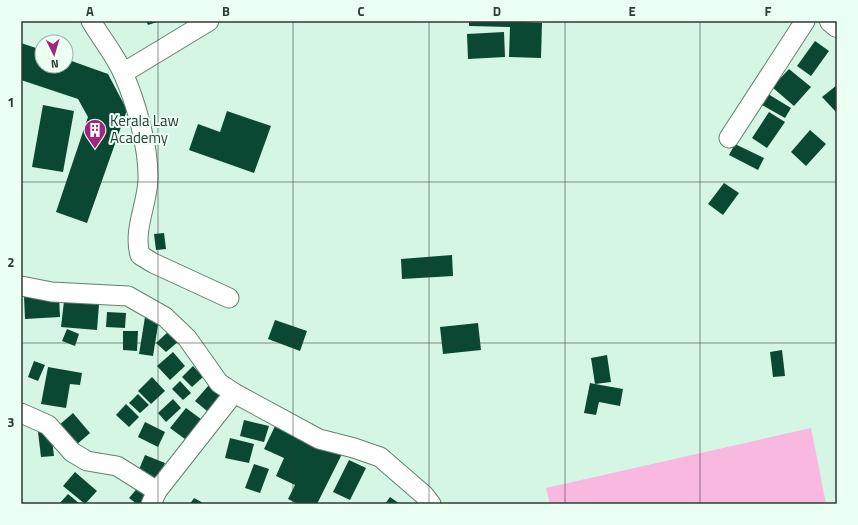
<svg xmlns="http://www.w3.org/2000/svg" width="858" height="525" font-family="'Titillium Web',sans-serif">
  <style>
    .green { fill: #f8b8e0 }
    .building { fill: #0b4833 }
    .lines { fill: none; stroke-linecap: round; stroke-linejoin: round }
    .street-casing { stroke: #638072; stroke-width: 21 }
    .secondary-casing { stroke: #638072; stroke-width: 24 }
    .street { stroke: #fff; stroke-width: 19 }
    .secondary { stroke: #fff; stroke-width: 22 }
    .grid { fill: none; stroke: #2f3b35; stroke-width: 1; stroke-opacity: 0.55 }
    .labels { text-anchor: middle; stroke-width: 4; stroke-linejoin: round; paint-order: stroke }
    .poi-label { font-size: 15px; fill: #2f3b35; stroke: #ebfff5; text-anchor: start }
    .neatline { fill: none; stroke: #2f3b35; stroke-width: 1.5 }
    .grid-label { font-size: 13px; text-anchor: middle; font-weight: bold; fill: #2f3b35 }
  </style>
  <rect width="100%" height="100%" fill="#d5f5e5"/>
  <polygon class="green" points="811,428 826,504 550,504 546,488"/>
  <g class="building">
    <polygon points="146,21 160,21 148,25"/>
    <polygon points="469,21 524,21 524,22 542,23 541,58 509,57 510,27 469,26"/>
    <polygon points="504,32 505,57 468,59 467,34"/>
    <polygon points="815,41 829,51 811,76 797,66"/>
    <polygon points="21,43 42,50 42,66 66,66 66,59 108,74 127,110 87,223 56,212 88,117 78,99 21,80"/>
    <polygon points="789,69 811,87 794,106 772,87"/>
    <polygon points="837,85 837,113 822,97"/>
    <polygon points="768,94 791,108 785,118 762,105"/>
    <polygon points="43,105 74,111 63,172 32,167"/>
    <polygon points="227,111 271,126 254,173 189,150 198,124 220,132"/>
    <polygon points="769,112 785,122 767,148 752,138"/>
    <polygon points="810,130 826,144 806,166 791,152"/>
    <polygon points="735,144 764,158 758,170 729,155"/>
    <polygon points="724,183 739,193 723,215 708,204"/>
    <polygon points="164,233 166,249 156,250 154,234"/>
    <polygon points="452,255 453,276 402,279 401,259"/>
    <polygon points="59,295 60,317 25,319 24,296"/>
    <polygon points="64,301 99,304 97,330 61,327"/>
    <polygon points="107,312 126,313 125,328 106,327"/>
    <polygon points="145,317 159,319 153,356 139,354"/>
    <polygon points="275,320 307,331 300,351 268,339"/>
    <polygon points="478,323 481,350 443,354 440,327"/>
    <polygon points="67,329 79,334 75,346 62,341"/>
    <polygon points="123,331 138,331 137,351 123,350"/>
    <polygon points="169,331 179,341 166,352 156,343"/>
    <polygon points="782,350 785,376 773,377 770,352"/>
    <polygon points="173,352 185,366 170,380 157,366"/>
    <polygon points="607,355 611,382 595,384 623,389 620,406 599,402 596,415 584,413 590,383 595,384 591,358"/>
    <polygon points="34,361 45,365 38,381 28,377"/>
    <polygon points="193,366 203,377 192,387 182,377"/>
    <polygon points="48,367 82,373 80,385 70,384 66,408 41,404"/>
    <polygon points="152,377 165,391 151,404 138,391"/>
    <polygon points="180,381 191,393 183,400 172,389"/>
    <polygon points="209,385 221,396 207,411 195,401"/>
    <polygon points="138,394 149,405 140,413 129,403"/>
    <polygon points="173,399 181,408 166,422 158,413"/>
    <polygon points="126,404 139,417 129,427 116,415"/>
    <polygon points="186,408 205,422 189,442 170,428"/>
    <polygon points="73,413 90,433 75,446 58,426"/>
    <polygon points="244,420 269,426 264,442 240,436"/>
    <polygon points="145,422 165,432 158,447 138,437"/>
    <polygon points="277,422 342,454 317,504 298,504 288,499 295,485 276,476 284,458 264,449"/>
    <polygon points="51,431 54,456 41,457 38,432"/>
    <polygon points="230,438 254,444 249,463 225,458"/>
    <polygon points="145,455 165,463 158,480 138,472"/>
    <polygon points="349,460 366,468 350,500 333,492"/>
    <polygon points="254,464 269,469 260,493 245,488"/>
    <polygon points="75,472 97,491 85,504 63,486"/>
    <polygon points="140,485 153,495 146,504 137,504 129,498"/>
    <polygon points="68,494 80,504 59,504"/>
    <polygon points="390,497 400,504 385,504"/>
    <polygon points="194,498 205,504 190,504"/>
  </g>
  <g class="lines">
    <g class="street-casing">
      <g id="street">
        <path d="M91 21C101 38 115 55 123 73 136 102 149 148 148 180 147 205 133 230 140 255L153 263 229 298"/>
        <polyline points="123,73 209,21"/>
        <polyline points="729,138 805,21"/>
        <polyline points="21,286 52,292 128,296 165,317 187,338 219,383 234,393 319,439 354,448 380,457 424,495 431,504"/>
        <polyline points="21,413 48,425 72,452 87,461 117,466 157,491"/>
        <polyline points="151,504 157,491 234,393"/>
      </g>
    </g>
    <g class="secondary-casing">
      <polyline id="secondary" points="831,21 837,26"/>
    </g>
    <use href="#street" class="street"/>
    <use href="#secondary" class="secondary"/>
  </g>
  <path class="grid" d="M158 21V504M293 21V504M429 21V504M565 21V504M700 21V504M21 182H837M21 343H837"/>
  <defs>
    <g id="building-pin" transform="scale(1.15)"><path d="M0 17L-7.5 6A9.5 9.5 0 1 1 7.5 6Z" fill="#9f267e" stroke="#ebfff5"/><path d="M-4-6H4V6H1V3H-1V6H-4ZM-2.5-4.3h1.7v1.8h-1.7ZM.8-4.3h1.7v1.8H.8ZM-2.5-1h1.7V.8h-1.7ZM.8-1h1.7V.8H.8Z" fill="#fff"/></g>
  </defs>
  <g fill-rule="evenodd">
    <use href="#building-pin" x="95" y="130"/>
  </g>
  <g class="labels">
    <g class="poi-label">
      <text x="110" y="126">Kerala Law<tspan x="110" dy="17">Academy</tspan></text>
    </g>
  </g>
  <rect width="858" height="525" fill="none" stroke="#ebfff5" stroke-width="44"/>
  <g transform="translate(54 54) rotate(175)"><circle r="19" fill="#ebfff5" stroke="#a0b1a8"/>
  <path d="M0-3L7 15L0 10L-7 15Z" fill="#9f267e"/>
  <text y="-6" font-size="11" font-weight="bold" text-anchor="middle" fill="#2f3b35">N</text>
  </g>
  <rect x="22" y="22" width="814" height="481" class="neatline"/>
  <g class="grid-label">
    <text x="90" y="16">A</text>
    <text x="226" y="16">B</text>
    <text x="361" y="16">C</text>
    <text x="497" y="16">D</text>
    <text x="632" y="16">E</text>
    <text x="768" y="16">F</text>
    <text x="11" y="107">1</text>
    <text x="11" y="267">2</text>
    <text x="11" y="427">3</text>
  </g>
</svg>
